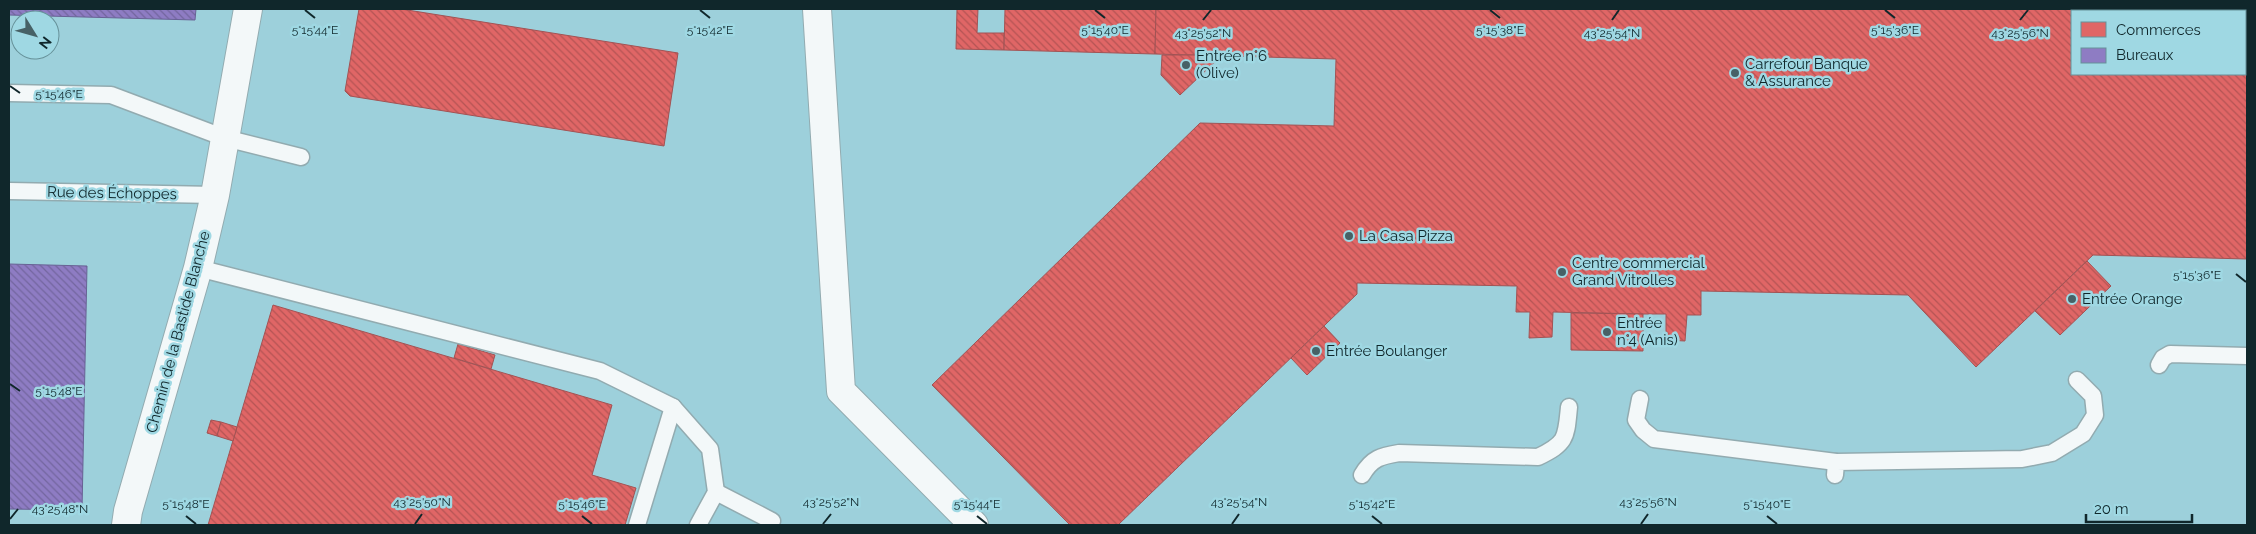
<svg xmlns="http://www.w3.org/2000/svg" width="2256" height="534" font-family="Raleway,sans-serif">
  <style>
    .built { fill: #9dd0db; fill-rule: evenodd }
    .shops { fill: url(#shops-back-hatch); stroke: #a25354; fill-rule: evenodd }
    .offices { fill: url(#offices-back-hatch); stroke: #686295 }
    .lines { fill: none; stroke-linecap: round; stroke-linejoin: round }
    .lane-casing { stroke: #92abb0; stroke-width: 19 }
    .street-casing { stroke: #92abb0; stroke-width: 30 }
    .lane { stroke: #f3f8f9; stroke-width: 16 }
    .street { stroke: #f3f8f9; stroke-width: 28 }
    .ticks { fill: none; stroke: #10272b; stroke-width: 2 }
    .poi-dot { fill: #476166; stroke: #9fd8e3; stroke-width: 2 }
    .labels { text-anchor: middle; stroke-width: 5; stroke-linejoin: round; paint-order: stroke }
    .poi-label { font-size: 15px; fill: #10272b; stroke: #9fd8e3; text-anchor: start }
    .street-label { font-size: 15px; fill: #10272b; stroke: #9fd8e3 }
    .ticks-label { font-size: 12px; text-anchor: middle; fill: #10272b; stroke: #9fd8e3; stroke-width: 5; stroke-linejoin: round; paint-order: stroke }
  </style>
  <defs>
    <pattern id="shops-back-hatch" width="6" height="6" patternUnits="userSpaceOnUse" patternTransform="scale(1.25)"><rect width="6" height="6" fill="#e06666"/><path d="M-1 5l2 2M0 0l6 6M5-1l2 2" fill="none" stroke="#b45454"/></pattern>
    <pattern id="offices-back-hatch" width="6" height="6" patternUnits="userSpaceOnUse" patternTransform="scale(1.25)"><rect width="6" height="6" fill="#8e7cc3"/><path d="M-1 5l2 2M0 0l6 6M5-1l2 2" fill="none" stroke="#73669f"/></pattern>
  </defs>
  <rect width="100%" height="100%" fill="#aeced4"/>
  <path class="built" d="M9 9H2247V525H9ZM2072 11H2245V74H2072ZM20 20H50V50H20Z"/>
  <g class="shops">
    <polygon points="359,9 401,9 678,53 664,146 350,96 345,91"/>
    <polygon points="957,9 978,9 977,33 1004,33 1004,50 956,49"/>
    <polygon points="1005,9 1156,9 1155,54 1004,50"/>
    <path d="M1156 9H2247V259L2093 255 1976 367 1908 295 1701 291V315H1687L1685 341 1666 340V314H1643L1553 312 1552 337 1529 338 1530 312H1516L1517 286 1357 283V294L1118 525H1070L932 385 1200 123 1334 126 1336 59 1155 54ZM2072 11H2245V74H2072Z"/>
    <polygon points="1162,55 1194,55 1221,56 1180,95 1161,75"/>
    <polygon points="2087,261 2111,286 2060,335 2035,311"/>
    <polygon points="273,305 612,405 592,475 636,488 625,525 208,525"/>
    <polygon points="1571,313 1643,314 1643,351 1571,350"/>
    <polygon points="1324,326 1340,343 1307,375 1291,358"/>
    <polygon points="458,344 495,355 491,369 454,358"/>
    <polygon points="211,420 221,422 217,436 207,433"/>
    <polygon points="221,422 237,427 233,441 217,436"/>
  </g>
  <g class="offices">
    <polygon points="9,9 196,9 195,20 9,15"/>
    <polygon points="9,264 87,266 82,510 9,509"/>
  </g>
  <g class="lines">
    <g class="lane-casing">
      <g id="lane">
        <polyline points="9,93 111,95 225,138 301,157"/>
        <polyline points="9,191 215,195"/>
        <polyline points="198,268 600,371 673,407 710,449 716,492 698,525"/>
        <polyline points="2159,365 2163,358 2170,354 2247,356"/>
        <polyline points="1640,399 1636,420 1643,430 1654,439 1836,462"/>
        <path d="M1362 475C1372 458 1381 456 1399 453L1538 457C1567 443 1566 438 1569 407"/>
        <polyline points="1835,475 1836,462 2022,459 2052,453 2083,434 2095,415 2093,396 2077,380"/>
        <polyline points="716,492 772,521 769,525"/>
        <polyline points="637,525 673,407"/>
      </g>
    </g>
    <g class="street-casing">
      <g id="street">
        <polyline points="817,9 841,391 974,525"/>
        <polyline points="126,525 128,511 198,268 215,195 248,9"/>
      </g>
    </g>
    <use href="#lane" class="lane"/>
    <use href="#street" class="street"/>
  </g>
  <path class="ticks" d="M305 10 315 18M700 10 710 18M1095 10 1105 18M1490 10 1500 18M1885 10 1895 18M1203 20 1211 10M1612 20 1619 10M2020 20 2028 10M10 86 20 93M2236 274 2246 282M10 384 20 391M186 516 196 524M582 516 592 524M977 516 987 524M1372 516 1382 524M1767 516 1777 524M10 519 18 509M415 524 422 514M823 524 831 514M1232 524 1239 514M1641 524 1648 514"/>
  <g class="poi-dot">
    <circle cx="1186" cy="65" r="5"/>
    <circle cx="1735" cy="73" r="5"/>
    <circle cx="1349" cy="236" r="5"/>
    <circle cx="1562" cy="272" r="5"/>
    <circle cx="2072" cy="299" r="5"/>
    <circle cx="1607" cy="332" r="5"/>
    <circle cx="1316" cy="351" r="5"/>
  </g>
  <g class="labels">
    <g class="poi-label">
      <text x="1196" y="61">Entrée n°6<tspan x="1196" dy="17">(Olive)</tspan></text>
      <text x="1745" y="69">Carrefour Banque<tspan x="1745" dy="17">&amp; Assurance</tspan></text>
      <text x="1359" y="241">La Casa Pizza</text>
      <text x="1572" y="268">Centre commercial<tspan x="1572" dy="17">Grand Vitrolles</tspan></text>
      <text x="2082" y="304">Entrée Orange</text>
      <text x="1617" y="328">Entrée<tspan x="1617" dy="17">n°4 (Anis)</tspan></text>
      <text x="1326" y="356">Entrée Boulanger</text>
    </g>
    <g class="street-label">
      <text transform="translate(112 193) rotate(1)" y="5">Rue des Échoppes</text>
      <text transform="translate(178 332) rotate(-75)" y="5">Chemin de la Bastide Blanche</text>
    </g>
  </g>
  <g class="ticks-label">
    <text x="710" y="34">5°15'42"E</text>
    <text x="1105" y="34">5°15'40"E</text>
    <text x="315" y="34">5°15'44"E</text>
    <text x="1500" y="34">5°15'38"E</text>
    <text x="1895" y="34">5°15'36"E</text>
    <text x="1203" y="37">43°25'52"N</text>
    <text x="1612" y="37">43°25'54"N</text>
    <text x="2020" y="37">43°25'56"N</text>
    <text x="59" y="98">5°15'46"E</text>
    <text x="2197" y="279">5°15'36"E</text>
    <text x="59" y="395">5°15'48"E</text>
    <text x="422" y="506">43°25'50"N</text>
    <text x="831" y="506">43°25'52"N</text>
    <text x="1239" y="506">43°25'54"N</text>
    <text x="1648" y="506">43°25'56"N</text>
    <text x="186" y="508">5°15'48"E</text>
    <text x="582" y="508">5°15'46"E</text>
    <text x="977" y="508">5°15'44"E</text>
    <text x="1372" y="508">5°15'42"E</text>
    <text x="1767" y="508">5°15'40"E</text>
    <text x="60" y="513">43°25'48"N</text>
  </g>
  <rect width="2256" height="534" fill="none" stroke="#10272b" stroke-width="20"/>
  <rect x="2071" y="10" width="175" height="65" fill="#9fd8e3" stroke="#669199"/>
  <rect x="2081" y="22" width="25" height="15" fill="#e06666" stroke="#669199"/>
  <text x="2116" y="35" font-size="15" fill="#10272b">Commerces</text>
  <rect x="2081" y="48" width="25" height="15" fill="#8e7cc3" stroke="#669199"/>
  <text x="2116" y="60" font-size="15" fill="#10272b">Bureaux</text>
  <g transform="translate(35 35) rotate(127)"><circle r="24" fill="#9fd8e3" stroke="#669199"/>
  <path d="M0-4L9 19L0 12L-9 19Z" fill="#476166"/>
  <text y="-8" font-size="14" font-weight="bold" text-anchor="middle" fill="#10272b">N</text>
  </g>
  <path d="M2086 514v8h106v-8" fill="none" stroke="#10272b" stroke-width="2.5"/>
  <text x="2094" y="514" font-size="15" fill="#10272b" stroke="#9fd8e3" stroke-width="4" paint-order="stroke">20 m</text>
</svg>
